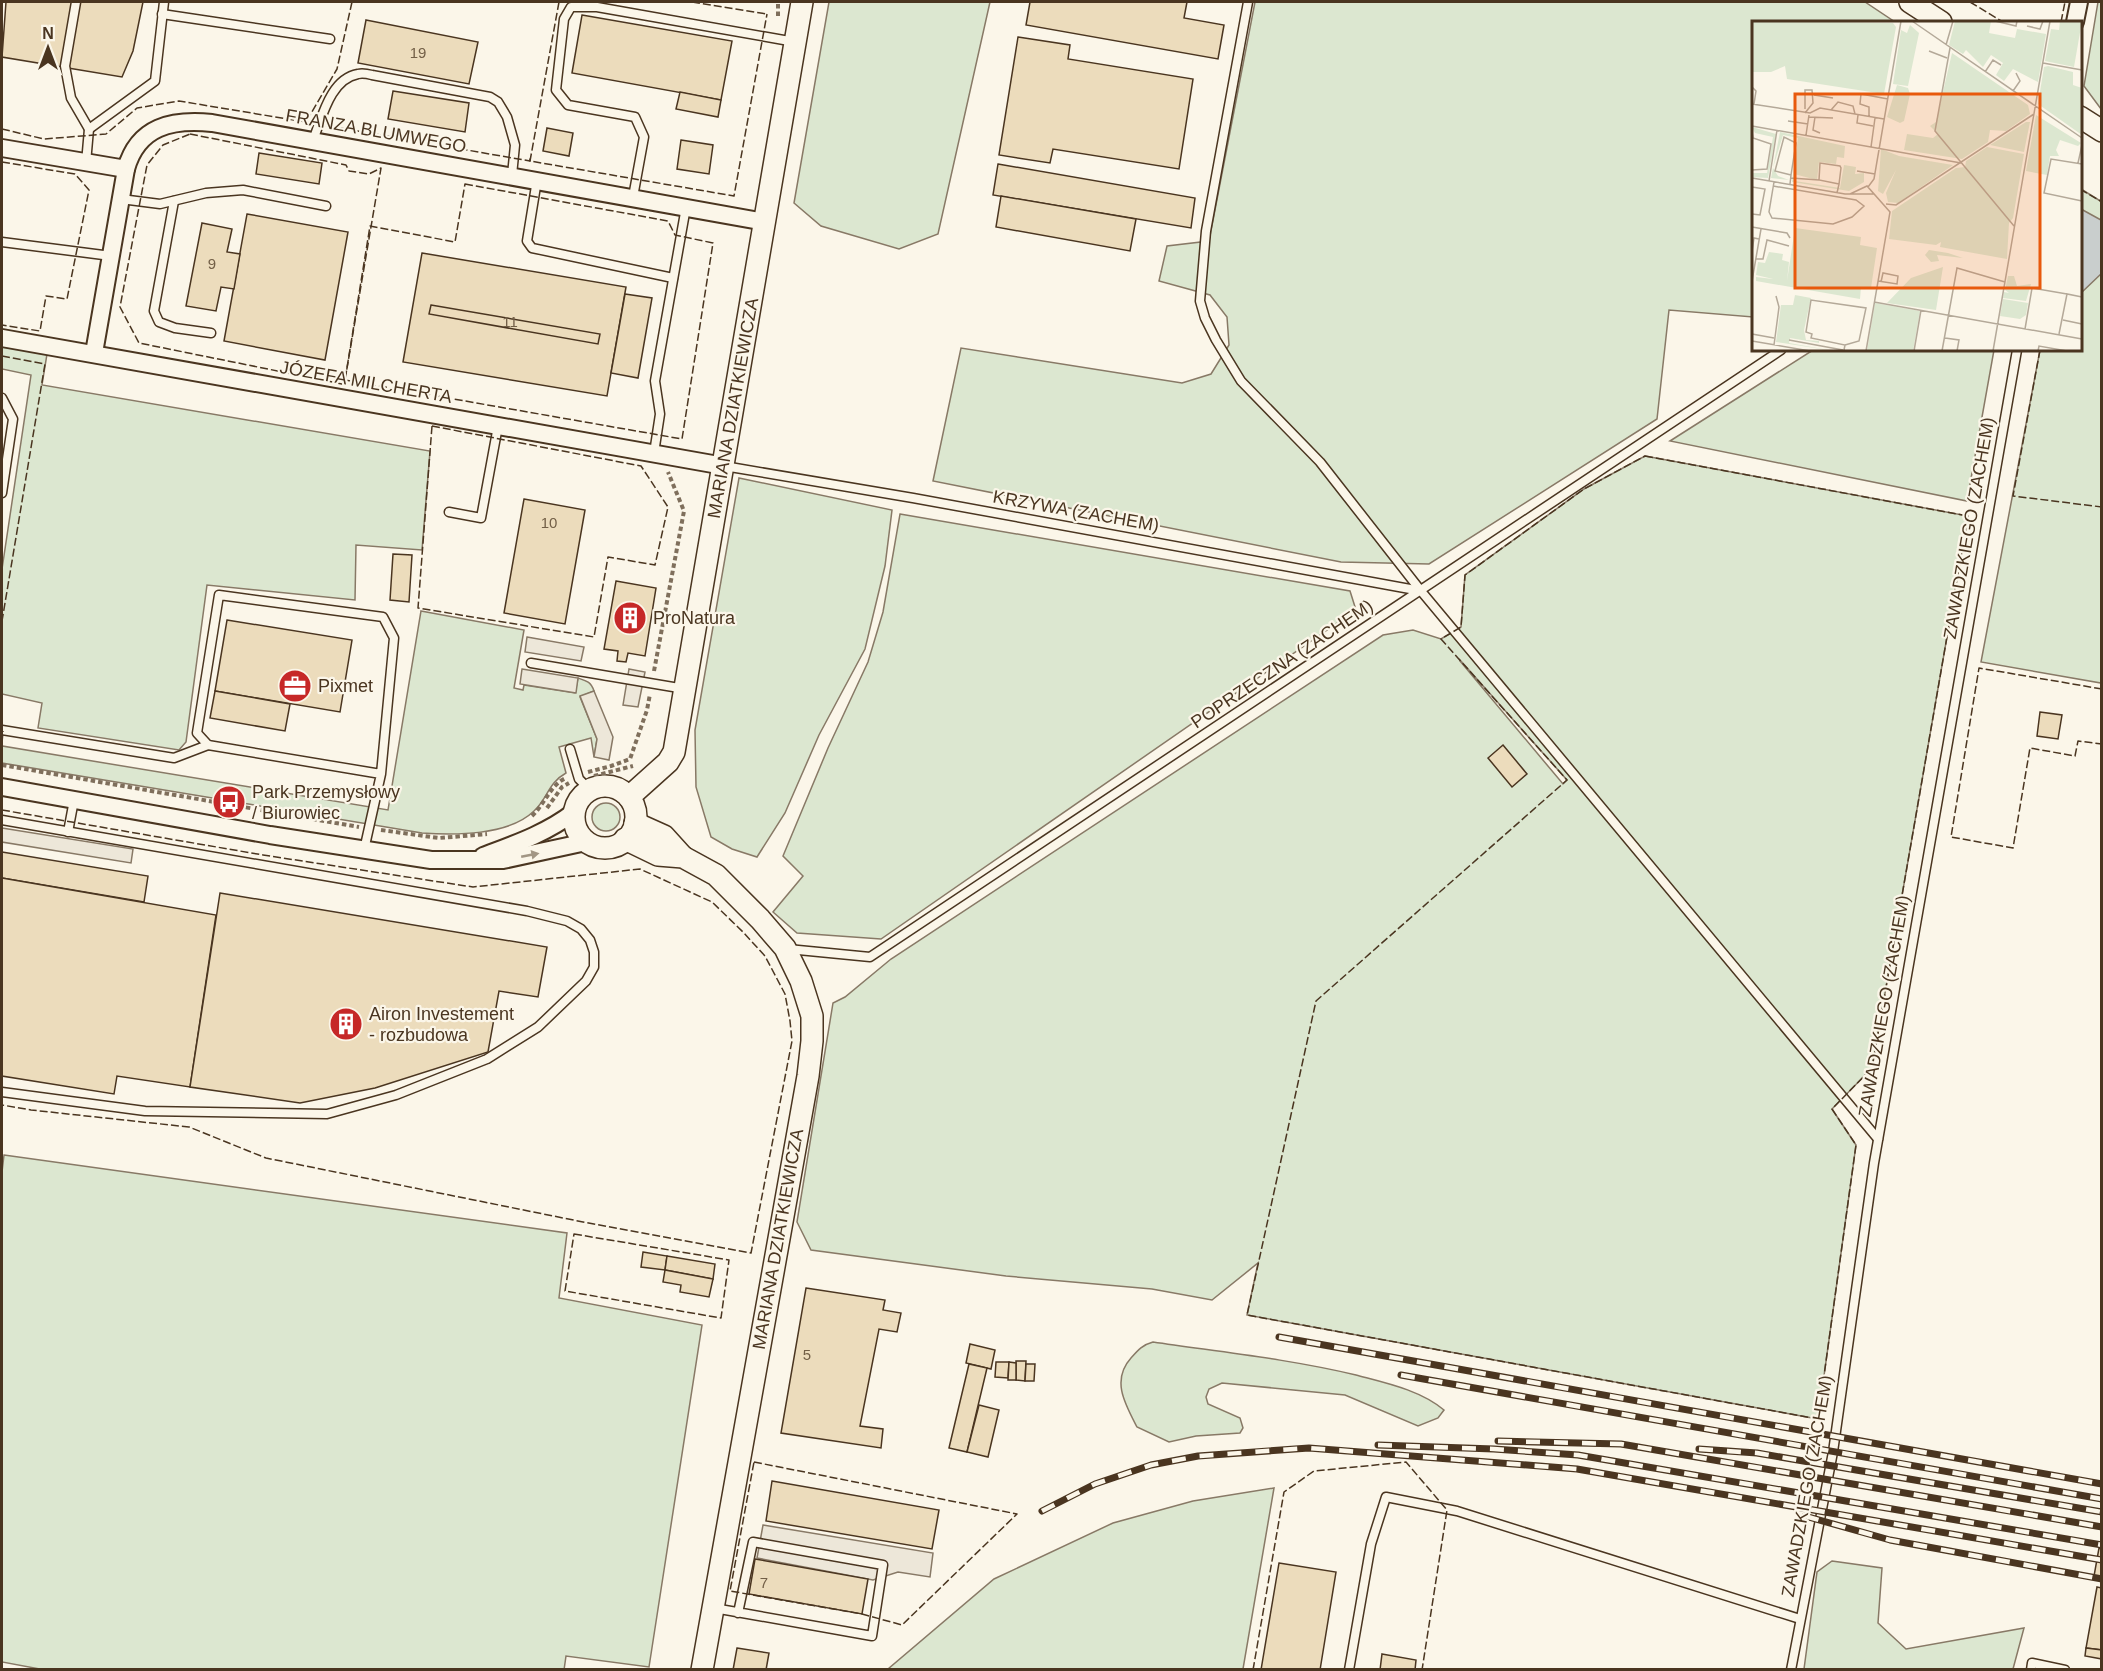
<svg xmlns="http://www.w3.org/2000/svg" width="2103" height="1671" font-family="Arial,sans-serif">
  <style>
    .green { fill: #dce7d0; stroke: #887966; stroke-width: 1.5; fill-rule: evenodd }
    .parking { fill: #ede7d9; stroke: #887966; stroke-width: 1.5 }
    .water { fill: #c9cecd; stroke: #887966; stroke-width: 1.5 }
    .building { fill: #ecdcbc; stroke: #4a3520; stroke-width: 1.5 }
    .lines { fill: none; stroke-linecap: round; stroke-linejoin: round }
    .service-casing { stroke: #4a3520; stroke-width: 11 }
    .minor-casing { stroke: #4a3520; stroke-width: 20 }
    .tertiary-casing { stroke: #4a3520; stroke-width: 24 }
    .path { stroke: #7f6f5c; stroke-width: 4; stroke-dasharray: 4.5 3; stroke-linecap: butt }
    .service { stroke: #fbf6e9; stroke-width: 8 }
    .minor { stroke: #fbf6e9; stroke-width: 16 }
    .tertiary { stroke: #fbf6e9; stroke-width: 21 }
    .rail-casing { stroke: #4a3520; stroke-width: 7 }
    .rail { stroke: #fbf6e9; stroke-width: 4.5; stroke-dasharray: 14; stroke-linecap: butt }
    .fence { stroke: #4a3520; stroke-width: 1.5; stroke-dasharray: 8 3; stroke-linecap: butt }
    .oneway { fill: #a29684 }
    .labels { text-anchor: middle; stroke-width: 4.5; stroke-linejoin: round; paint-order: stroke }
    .number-label { font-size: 15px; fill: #725f47 }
    .street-label { font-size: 18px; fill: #4a3520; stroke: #fbf6e9 }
    .poi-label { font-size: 18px; fill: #4a3520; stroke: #fbf6e9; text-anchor: start }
    .inset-road { fill: none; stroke: #b4a999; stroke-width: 1.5 }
    .view { fill: #e8590c; fill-opacity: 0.15; stroke: #e8590c; stroke-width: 3 }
    .inset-edge { fill: none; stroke: #4a3520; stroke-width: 3 }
  </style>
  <rect width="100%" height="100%" fill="#fbf6e9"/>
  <g class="green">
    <polygon points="829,2 990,2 938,234 899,249 821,226 794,203"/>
    <polygon points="1255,2 1865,2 1895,22 1754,22 1753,317 1669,310 1657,419 1429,564 1341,562 933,481 961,348 1182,383 1211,374 1229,345 1227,317 1210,295 1159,281 1167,246 1209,241"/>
    <polygon points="2098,2 2102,2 2101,109 2084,86"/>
    <polygon points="2081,189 2102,202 2101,683 1981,662 2040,350 2080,350"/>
    <polygon points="2,346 47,354 42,385 430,451 422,550 356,545 355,600 207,585 186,742 179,750 38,728 42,703 2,694 2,569 31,375 2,369"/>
    <polygon points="1813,350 1994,350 1967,501 1670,441"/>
    <path d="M1645 456 1968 516 1872 1068 1832 1109 1856 1145 1818 1419 1247 1315 1258 1263 1212 1300 1152 1289 1006 1276 811 1250 797 1222 833 1003 845 997 891 959 1383 635 1413 630 1441 639 1461 627 1465 575 1584 489ZM1460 660 1567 780 1563 784 1460 661Z"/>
    <polygon points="739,478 892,510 885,566 865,649 819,735 785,813 757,857 732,849 711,837 696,787 695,730"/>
    <polygon points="900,514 1350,591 1356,610 881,939 797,933 773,912 803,876 783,856 828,748 868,662 883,612"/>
    <path d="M421 611 524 630 514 688 523 690 524 685 575 693 578 678C587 681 591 682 594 691L580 697 597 739 594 757 591 738 559 747 566 773C548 783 548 798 534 811 508 836 455 835 422 833L2 763V746L388 810Z"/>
    <circle cx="606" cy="817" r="14"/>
    <polygon points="4,1155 567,1233 559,1298 702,1325 649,1667 566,1656 564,1670 45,1670 2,1662 2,1172"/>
    <path d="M1153 1342C1221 1352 1289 1359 1356 1375 1386 1383 1420 1390 1444 1410L1438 1418 1418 1426 1345 1395 1222 1383 1209 1389 1206 1397 1208 1404 1240 1418 1243 1428 1240 1433 1196 1436 1169 1442 1137 1427C1125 1404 1111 1380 1131 1358 1138 1350 1142 1345 1153 1342Z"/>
    <polygon points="1274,1488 1243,1669 888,1669 994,1579 1113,1523 1193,1501"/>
    <polygon points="1832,1561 1882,1568 1878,1623 1906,1649 2024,1628 2013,1669 1804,1669 1817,1572"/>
  </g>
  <g class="parking">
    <polygon points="527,637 584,647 581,661 525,652"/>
    <polygon points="522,669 578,678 576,693 520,684"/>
    <polygon points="629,669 645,672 638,707 623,705"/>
    <polygon points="594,691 613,737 609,760 594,757 597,739 580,696"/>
    <polygon points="2,828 133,849 131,863 2,842"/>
    <polygon points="763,1525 933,1553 930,1577 898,1572 873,1580 757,1558"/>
  </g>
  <polygon class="water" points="2081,209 2101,220 2102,273 2081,293"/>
  <g class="building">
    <polygon points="6,2 143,2 133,51 122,77 2,57"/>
    <polygon points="1030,2 1187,2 1184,18 1224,25 1218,59 1026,25"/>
    <polygon points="582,15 732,41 721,100 572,73"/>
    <polygon points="366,20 478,42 469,84 358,63"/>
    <polygon points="1018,37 1070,45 1068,59 1193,79 1179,169 1053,149 1050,163 999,155"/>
    <polygon points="393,91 469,103 465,132 388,119"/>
    <polygon points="680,92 721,100 718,117 676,109"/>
    <polygon points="547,128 573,133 569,156 543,151"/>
    <polygon points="681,140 713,145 709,174 677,169"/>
    <polygon points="259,153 322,163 319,184 256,174"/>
    <polygon points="998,164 1195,198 1191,228 993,195"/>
    <polygon points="1001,196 1136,219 1130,251 996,227"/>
    <polygon points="247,214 348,232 325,360 224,341"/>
    <polygon points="202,223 232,229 227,252 240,254 234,289 221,287 216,311 186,306"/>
    <polygon points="422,253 626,287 607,396 403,362"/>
    <polygon points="625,294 652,298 638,378 611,373"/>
    <polygon points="431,305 600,334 598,344 429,314"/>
    <polygon points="524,499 585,510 565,624 504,613"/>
    <polygon points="393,554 412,555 409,602 390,600"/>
    <polygon points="616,581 656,588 645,656 628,653 626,662 617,661 618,651 604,649"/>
    <polygon points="227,620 352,640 340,712 215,691"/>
    <polygon points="215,691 290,704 285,731 210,718"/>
    <polygon points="2040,712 2062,715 2058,739 2037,736"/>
    <polygon points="1503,745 1527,774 1512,787 1488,758"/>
    <polygon points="2,852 148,876 144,902 2,878"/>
    <polygon points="2,878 216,915 190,1087 117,1076 114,1094 2,1076"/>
    <polygon points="220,893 547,947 538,997 499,991 488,1052 375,1088 300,1103 190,1087"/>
    <polygon points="643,1252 667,1256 665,1270 641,1267"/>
    <polygon points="667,1256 715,1264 713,1279 665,1270"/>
    <polygon points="665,1270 713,1279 709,1297 680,1292 681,1285 663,1282"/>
    <polygon points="806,1288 885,1300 883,1310 901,1313 897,1332 879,1329 860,1426 883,1429 881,1448 781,1433"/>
    <polygon points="970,1344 995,1350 991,1369 966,1363"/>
    <polygon points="1016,1361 1026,1361 1025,1381 1016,1380"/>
    <polygon points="996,1362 1009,1362 1008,1378 995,1377"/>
    <polygon points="1009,1362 1016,1363 1016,1380 1008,1380"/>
    <polygon points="969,1364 987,1368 967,1452 949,1448"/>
    <polygon points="1026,1364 1035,1364 1034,1381 1025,1381"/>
    <polygon points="979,1405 999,1410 988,1457 967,1452"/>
    <polygon points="772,1481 939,1510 932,1549 766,1521"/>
    <polygon points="2099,1548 2102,1549 2102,1577 2094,1576"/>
    <polygon points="755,1559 868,1579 862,1614 749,1594"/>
    <polygon points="1279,1563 1336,1572 1320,1670 1261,1670"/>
    <polygon points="2097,1587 2102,1588 2102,1650 2086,1648"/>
    <polygon points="737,1648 769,1653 766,1670 733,1670"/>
    <polygon points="2086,1648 2102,1650 2102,1659 2085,1656"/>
    <polygon points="1382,1654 1416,1660 1415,1670 1380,1670"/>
  </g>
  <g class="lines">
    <g class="service-casing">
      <g id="service">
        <polyline points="76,2 65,66 71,98 89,129 86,163"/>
        <polyline points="1248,2 1206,231 1200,301 1205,318 1216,340 1241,381 1320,462 1421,591 1878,1139"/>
        <polyline points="162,14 330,39"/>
        <polyline points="89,129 155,81 164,2"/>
        <path d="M313 140C322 118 330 79 358 74 362 73 368 74 372 75L490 97 498 102 507 117 515 145 512 175"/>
        <polyline points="537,180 527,241 532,248 673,278"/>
        <polyline points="633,197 644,137 635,117 568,105 556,90 564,19 571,7 597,7 795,42"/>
        <polyline points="121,199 160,204 206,193 243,190 326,206"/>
        <polyline points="174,201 154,311 159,322 175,328 211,333"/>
        <polyline points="2,242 111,256"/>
        <polyline points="2,398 13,419 2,493"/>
        <polyline points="654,453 660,414 655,381 686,207"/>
        <polyline points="724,466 913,498 1421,591"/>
        <polyline points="449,512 481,518 498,426"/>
        <polyline points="531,663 685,689"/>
        <polyline points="2,730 174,758 208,745"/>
        <polyline points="570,749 579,779 590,790"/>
        <polyline points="2,820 527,911 567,921 581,929 590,940 594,952 594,967 586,981 538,1027 487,1059 396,1095 327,1114 145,1111 2,1092"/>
        <polyline points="68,832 74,800"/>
        <polyline points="364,850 381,774 394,638 383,617 219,595 197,733 208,745 381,774"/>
        <polyline points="788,949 870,957 1781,350"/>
        <polyline points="714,1608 872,1636 883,1565 753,1542 738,1613"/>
        <polyline points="1349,1670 1371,1544 1386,1497 1457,1511 1800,1619"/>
        <polyline points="1791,1670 1833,1452 1874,1163 2017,350"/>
        <polyline points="2031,1670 2032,1663 2065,1670"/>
      </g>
    </g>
    <g class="minor-casing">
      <g id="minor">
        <polyline points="2075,22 2079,2"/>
        <path d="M2 148 126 169C138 126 172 119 212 123L765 222"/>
        <polyline points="2,338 724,466"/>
        <polyline points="94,353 126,169"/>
        <polyline points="2,787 270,835 431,860 503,860 586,842"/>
        <path d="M483 856C515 844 547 833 574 812"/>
      </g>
    </g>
    <g class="tertiary-casing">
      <g id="tertiary">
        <polyline points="1910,2 1941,22"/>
        <polyline points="2080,117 2102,131"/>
        <circle cx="605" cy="817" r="31"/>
        <polyline points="629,797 668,762 674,752 802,2"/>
        <polyline points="635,823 664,836 683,857"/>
        <polyline points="625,839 658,855 683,857 716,875 760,919 785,948 801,981 812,1016 812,1041 808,1076 702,1670"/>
      </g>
    </g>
    <g class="path">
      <polyline points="778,16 778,2"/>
      <polyline points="654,671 684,511 668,472"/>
      <polyline points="2,765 359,827"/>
      <polyline points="588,772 611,766 630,759 647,710 650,694"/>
      <polyline points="594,776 633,766"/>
      <polyline points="547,808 562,787 569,783"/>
      <path d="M532 816C545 804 550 785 566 778"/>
      <polyline points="381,830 439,838 487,834"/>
    </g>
    <use href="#service" class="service"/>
    <use href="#minor" class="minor"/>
    <use href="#tertiary" class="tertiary"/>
    <g class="rail-casing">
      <g id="rail">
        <polyline points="1279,1337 2102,1484"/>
        <polyline points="1401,1375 2102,1499"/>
        <polyline points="1498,1441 1621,1444 2102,1527"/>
        <polyline points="1378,1445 1494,1449 1578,1455 2102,1545"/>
        <polyline points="1699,1449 1757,1453 2102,1512"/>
        <polyline points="1042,1511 1095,1484 1151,1465 1198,1456 1309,1448 1577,1469 2102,1560"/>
        <polyline points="1805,1516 1890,1540 2102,1579"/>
      </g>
    </g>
    <use href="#rail" class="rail"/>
    <g class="fence">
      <polyline points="352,2 337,69 306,122 530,161 530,158"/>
      <polyline points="559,2 530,161 734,196 767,14"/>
      <polyline points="692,2 767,14"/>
      <polyline points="1970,2 2003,22"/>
      <polyline points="2061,22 2065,2"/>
      <polyline points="2,129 44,139 106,134 137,108 179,101 306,122 307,121"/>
      <polygon points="190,134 346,165 349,171 369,174 381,168 345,380 342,384 139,343 120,307 147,165 163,145"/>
      <polyline points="2,162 75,174 89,190 67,299 46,296 40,331 2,325"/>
      <polygon points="465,184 668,221 675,235 713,243 682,439 345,380 370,226 455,242"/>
      <polyline points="2080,189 2102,202"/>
      <polyline points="2040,350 2013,496 2102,507"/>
      <polyline points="2,356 45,364 2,621"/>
      <polygon points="432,426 641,466 668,507 655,565 608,557 594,637 418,608"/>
      <polygon points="1645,456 1968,516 1872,1068 1832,1109 1856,1145 1818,1419 1247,1315 1316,1001 1567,780 1441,639 1461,627 1465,575 1584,489"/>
      <polyline points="2102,689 1979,668 1951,837 2013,848 2030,748 2075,756 2078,741 2102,744"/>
      <polyline points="2,743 3,731"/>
      <polyline points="2,810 263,855 473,887 640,869 712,902 743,932 765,956 785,994 790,1021 792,1041 751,1253 583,1222 266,1158 189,1127 31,1110 2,1105"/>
      <polygon points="574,1234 729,1260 721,1318 565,1291"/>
      <polygon points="754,1462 1017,1514 902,1625 862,1614 730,1591"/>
      <polyline points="2,1669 7,1670"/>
      <polyline points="1253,1670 1284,1492 1314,1471 1406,1462 1447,1510 1422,1670"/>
    </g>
  </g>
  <defs><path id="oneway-solid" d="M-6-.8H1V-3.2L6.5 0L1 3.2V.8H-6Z" transform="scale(1.5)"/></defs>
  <use class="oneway" href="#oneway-solid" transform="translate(530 855) rotate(-11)"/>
  <defs>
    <g id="building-disc" transform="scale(1.725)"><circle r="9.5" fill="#c62828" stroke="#fbf6e9"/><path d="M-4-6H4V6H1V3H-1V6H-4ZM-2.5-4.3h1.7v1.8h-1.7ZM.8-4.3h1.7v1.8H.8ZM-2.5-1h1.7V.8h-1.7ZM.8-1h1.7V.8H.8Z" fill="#fff"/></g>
    <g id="office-disc" transform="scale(1.725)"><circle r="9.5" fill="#c62828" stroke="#fbf6e9"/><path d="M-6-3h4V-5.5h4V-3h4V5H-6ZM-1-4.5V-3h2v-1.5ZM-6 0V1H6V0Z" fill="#fff"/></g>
    <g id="bus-disc" transform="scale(1.725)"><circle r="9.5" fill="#c62828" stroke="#fbf6e9"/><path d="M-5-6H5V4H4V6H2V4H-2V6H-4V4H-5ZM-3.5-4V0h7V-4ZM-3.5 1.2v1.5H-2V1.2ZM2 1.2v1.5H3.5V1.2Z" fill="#fff"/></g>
  </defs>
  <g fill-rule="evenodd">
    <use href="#building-disc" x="630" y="618"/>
    <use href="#office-disc" x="295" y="686"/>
    <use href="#bus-disc" x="229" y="802"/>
    <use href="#building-disc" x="346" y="1024"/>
  </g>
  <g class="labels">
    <g class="number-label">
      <text x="418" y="58">19</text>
      <text x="212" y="269">9</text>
      <text x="510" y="327">11</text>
      <text x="549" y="528">10</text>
      <text x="807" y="1360">5</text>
      <text x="764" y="1588">7</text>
    </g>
    <g class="street-label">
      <text transform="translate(376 131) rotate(10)" y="6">FRANZA BLUMWEGO</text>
      <text transform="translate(366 382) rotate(10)" y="6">JÓZEFA MILCHERTA</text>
      <text transform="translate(733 408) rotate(-80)" y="6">MARIANA DZIATKIEWICZA</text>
      <text transform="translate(1076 511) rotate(10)" y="6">KRZYWA (ZACHEM)</text>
      <text transform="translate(1969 528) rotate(-80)" y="6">ZAWADZKIEGO (ZACHEM)</text>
      <text transform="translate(1282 664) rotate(-34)" y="6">POPRZECZNA (ZACHEM)</text>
      <text transform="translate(1884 1006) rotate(-80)" y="6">ZAWADZKIEGO (ZACHEM)</text>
      <text transform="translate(778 1239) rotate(-80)" y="6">MARIANA DZIATKIEWICZA</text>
      <text transform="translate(1807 1486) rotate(-80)" y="6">ZAWADZKIEGO (ZACHEM)</text>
    </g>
    <g class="poi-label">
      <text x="653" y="624">ProNatura</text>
      <text x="318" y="692">Pixmet</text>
      <text x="252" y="798">Park Przemysłowy<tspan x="252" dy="21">/ Biurowiec</tspan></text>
      <text x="369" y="1020">Airon Investement<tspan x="369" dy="21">- rozbudowa</tspan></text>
    </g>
  </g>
  <g transform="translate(1752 21)">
    <rect width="330" height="330" fill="#fbf6e9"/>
    <path d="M0 0 141 2 144 6 132 73 35 58 33 45 19 51H0ZM203 0H239L237 12 263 17 265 8 294 13 286 61 261 48 252 60 244 54 251 42 239 34 231 46 214 29 211 33 197 24ZM308 0H330L322 46 293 40 299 8 307 9ZM158 4 167 12 156 65 141 63 149 9 155 12ZM200 32 276 84 278 93 254 110 238 109 236 121 210 138 152 129 155 113 181 117 186 113 178 105 184 101ZM296 45 321 51V64L330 67V114L286 83 292 46ZM145 64 156 67 158 73 152 100 148 102 135 96ZM284 94 329 122 326 125 308 119 304 129 307 135H298L295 154 274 150ZM274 101H278L272 131 238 124ZM0 106 24 113 16 157 0 156V152H15L21 116 3 112ZM28 111 93 125 92 137 85 136 84 143 67 141 65 159 42 153 43 160 88 167 92 144 104 146 103 153 112 152V161L97 170 40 161 46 117 31 114 21 147 26 155 37 159 19 157ZM235 126 272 133 261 197 257 202 255 238 188 226 189 221 184 224 137 218 140 190 204 147 213 146 214 140ZM129 128 147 135 201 144 146 182 136 181 134 172 144 149 131 173 126 170ZM43 207 109 216 108 224 125 227 119 267 109 266 108 278 4 260V256L21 258 4 254 6 241 13 242 17 231 31 233 30 239 37 241 35 260ZM177 229 196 232 211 237 185 234 187 240 179 241 173 234ZM191 246 184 289 135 282 159 257ZM256 255H262L265 265 279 263 274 280 251 277 252 271 257 272 253 269ZM43 274 59 277 52 309 54 319 67 320V322L38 317 37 322 82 330 24 321 29 284H41ZM251 278 276 282 274 294 268 298 248 295ZM123 282 168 290 161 330H115Z" fill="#dce7d0"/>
    <path class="inset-road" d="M160 0 330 117M243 0 264 5 265 0M275 5 288 8 291 0M194 24 201 0M198 27 183 110 262 205M177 30 195 37M291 42 330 49M233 51 241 39 249 44M0 66 4 70 2 83M261 70 268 60 264 52M62 74 81 77M0 83 58 92 68 87 132 98M79 89 86 81 101 85 103 93M53 92 61 82 60 69H53V88M106 94 105 102 121 105M57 96 81 97M63 96 61 109 68 112M117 96V86L108 83 109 73 136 78M36 100 56 103M0 105 209 142M0 111 1 117 19 123 15 148 0 149M54 114 57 94M119 126 123 97M326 142 330 124M330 143 299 138 292 172 330 180M105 150 123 153M0 157 93 173H122M39 157 67 159M17 160 25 109M38 163 39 154 44 122 32 116 23 150 39 154M21 165 104 179 112 185 100 196 81 203 20 197 17 191 22 161M0 166 13 168 8 194 0 193M116 166 122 158 149 0M85 172 87 163 89 147 88 145 68 142 67 159 87 163M98 173 115 165 138 191 114 330M134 183 144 184 282 93M0 206 35 212 38 217M0 230 2 217 7 218M4 238H11L15 219 37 225M0 260 9 208M126 260 145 263 146 255 131 252 129 261M122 281 330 318M311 299 330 303M273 308 280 267 315 273M0 313 22 317M307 313 315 273 330 276M193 317 207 319 205 330M37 319 91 329M0 320 58 330M22 324 27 286 24 275M92 329 93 324 59 317 60 313 54 311 59 279 114 287 107 320 93 324M162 330 169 289M190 330 205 247 253 261M241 330 298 0M286 330 287 325 315 330"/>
    <path class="view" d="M43 73H288V267H43Z"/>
    <rect width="330" height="330" class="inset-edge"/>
  </g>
  <rect width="2103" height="1671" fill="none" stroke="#4a3520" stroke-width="6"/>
  <g transform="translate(48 48)" stroke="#fbf6e9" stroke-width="4.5" paint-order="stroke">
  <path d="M0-4.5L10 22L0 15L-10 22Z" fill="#4a3520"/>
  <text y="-9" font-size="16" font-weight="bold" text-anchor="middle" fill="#4a3520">N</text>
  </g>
</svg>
